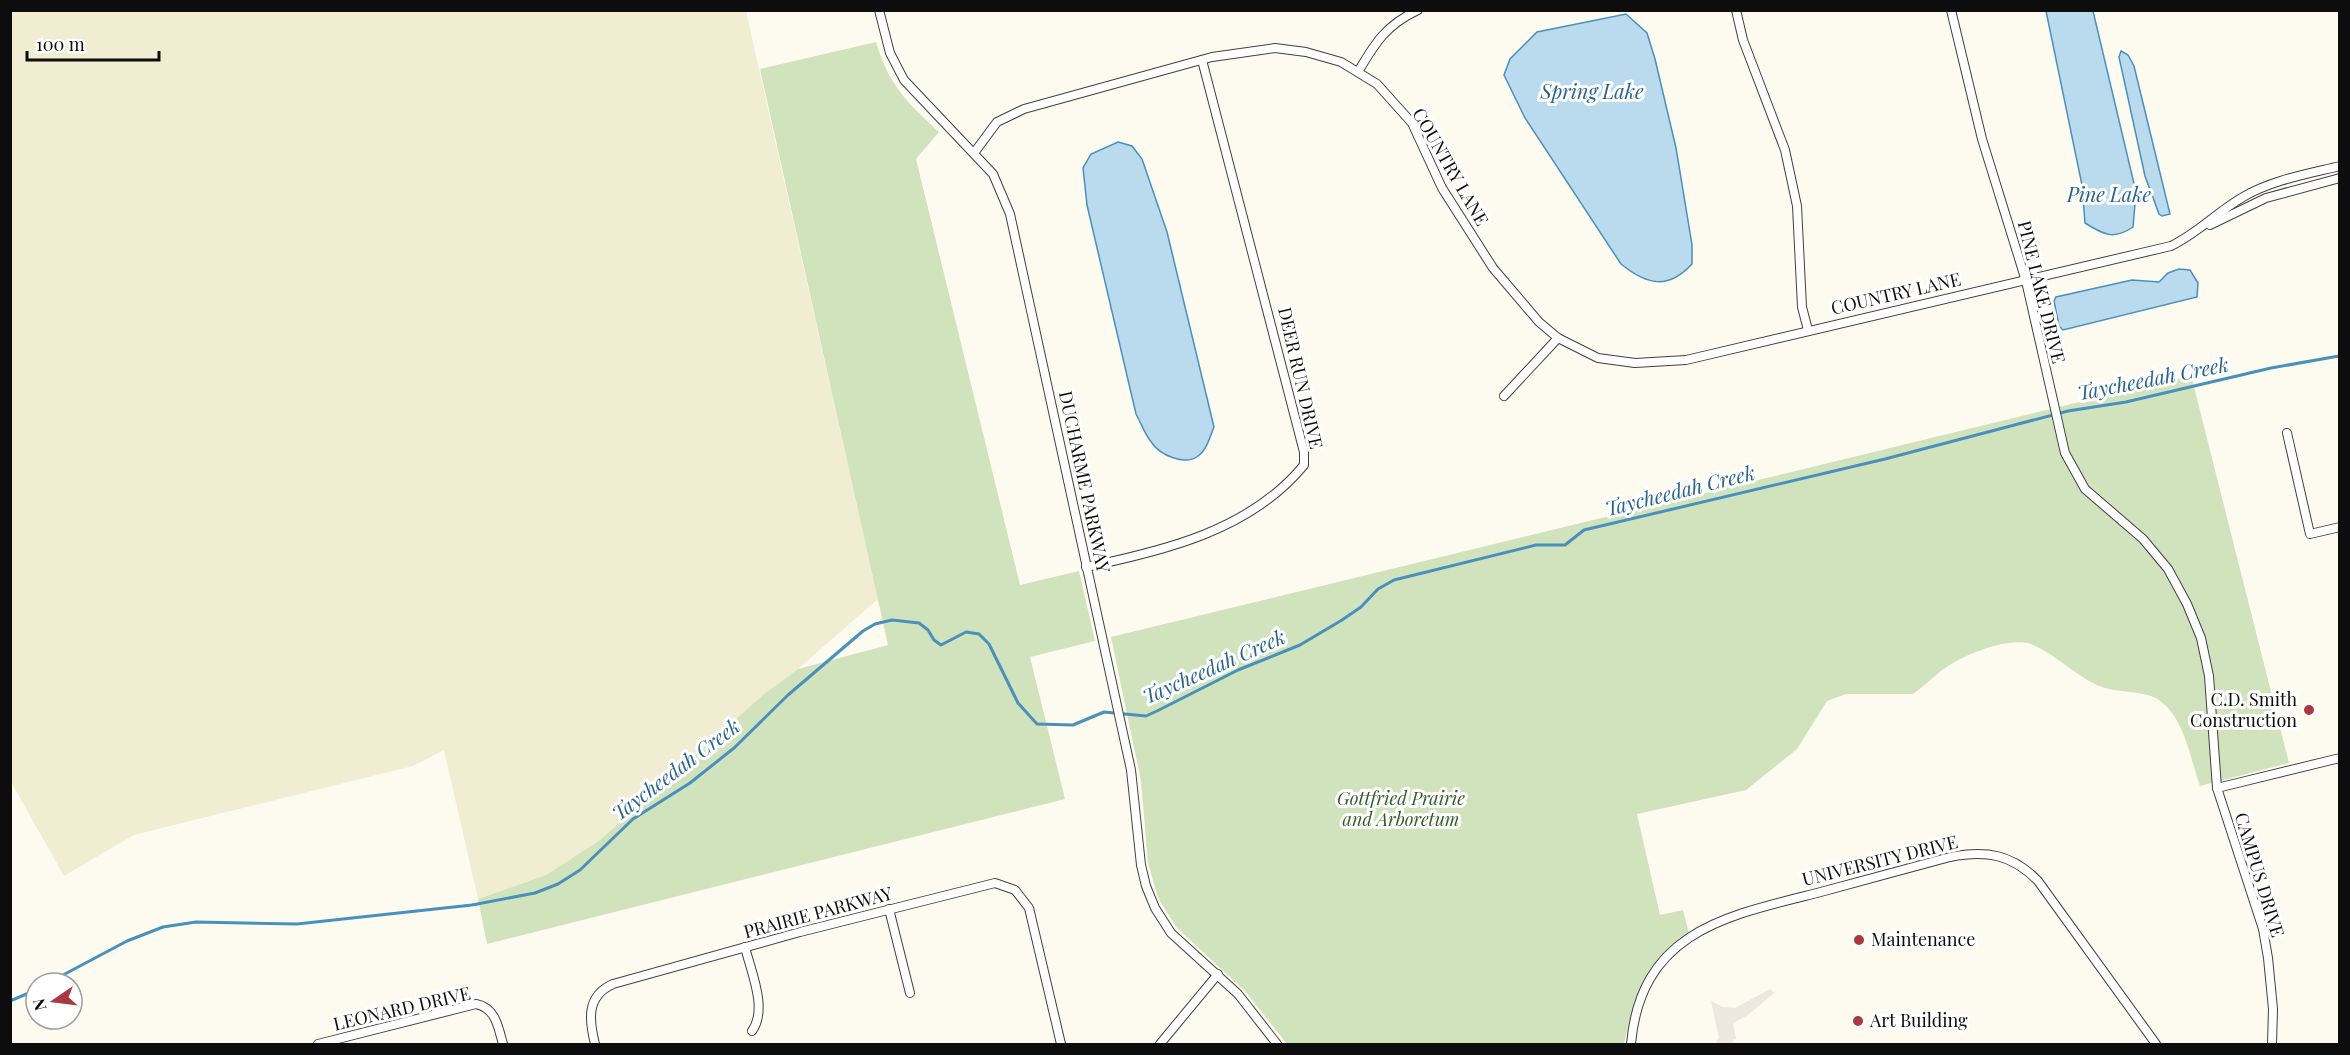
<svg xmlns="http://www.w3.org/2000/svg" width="2350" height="1055" font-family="'Playfair Display',serif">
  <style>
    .farmland { fill: #f0edd2 }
    .green { fill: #d1e3bd }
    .plaza { fill: #ece8df }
    .water { fill: #badbee; stroke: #4a90bc; stroke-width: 1.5 }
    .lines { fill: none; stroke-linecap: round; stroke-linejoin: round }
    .stream { stroke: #4a90bc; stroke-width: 3 }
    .minor-casing { stroke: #404040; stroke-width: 10 }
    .minor { stroke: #fff; stroke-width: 8 }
    .poi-dot { fill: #ab373f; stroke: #fff; stroke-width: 2 }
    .labels { text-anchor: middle; stroke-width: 6; stroke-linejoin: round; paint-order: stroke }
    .street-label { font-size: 18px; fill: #0d0d0d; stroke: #fff }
    .poi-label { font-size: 18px; fill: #0d0d0d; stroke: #fff; text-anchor: start }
    .park-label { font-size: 18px; font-style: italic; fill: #325c26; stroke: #fff }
    .water-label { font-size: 20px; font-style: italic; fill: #26638e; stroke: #fff }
  </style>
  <rect width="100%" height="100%" fill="#fdfaef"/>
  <polygon class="farmland" points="10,11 746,11 878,599 798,669 764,694 600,840 546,875 478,899 444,750 413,766 134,835 64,876 11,782"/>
  <g class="green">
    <path d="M876 42C889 85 907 103 939 132L916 159 1020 585 1079 571 1095 641 1030 657 1065 799 487 944 478 899 546 875 600 840 764 694 798 669 888 645 760 69Z"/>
    <path d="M2191 375 2289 763 2200 786C2190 758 2183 708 2151 696 2134 690 2114 693 2097 685 2074 674 2055 654 2031 644 2008 636 1959 656 1941 671 1931 679 1923 687 1913 694H1846L1827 701 1797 749 1746 790 1637 814 1660 915 1683 910 1689 933C1683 939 1677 943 1671 949 1645 977 1631 1006 1624 1044H1287L1245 991 1177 928 1158 898 1148 863 1141 781 1111 637Z"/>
  </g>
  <polygon class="plaza" points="1770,989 1774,993 1748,1015 1733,1023 1736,1039 1733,1040 1734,1044 1719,1044 1716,1041 1719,1038 1711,1001 1723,1007 1735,1008"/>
  <g class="water">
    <path d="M2046 11H2093L2136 192 2133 227C2114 240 2104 235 2085 223L2082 185Z"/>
    <path d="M1626 14 1647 33 1655 59 1676 148 1692 245V264C1668 290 1647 285 1621 264L1525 118 1504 75 1510 59 1537 32Z"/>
    <polygon points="2121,51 2128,55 2134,66 2170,214 2162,216 2159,214 2145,176 2119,57"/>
    <path d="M1118 142 1132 146 1142 159 1167 232 1214 427C1210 436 1207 450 1198 456 1185 466 1160 455 1152 443 1145 435 1141 423 1136 414L1087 205 1083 168 1091 154Z"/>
    <polygon points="2179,269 2190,270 2198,283 2197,297 2063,330 2059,326 2054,301 2056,297 2132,280 2159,282 2168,273"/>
  </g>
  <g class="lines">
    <g class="stream">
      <polyline points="48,983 127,941 163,927 196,922 297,924 472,905 535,893 558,884 580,870 633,819 690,783 734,748 788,695 863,631 875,624 892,620 919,623 928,630 934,640 941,645 966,632 979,634 989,644 1018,703 1037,724 1073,725 1104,712 1146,716 1157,711 1238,670 1300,645 1342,620 1361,607 1378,589 1394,580 1536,545 1565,545 1584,530 1885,459 2068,411 2126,402 2271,368 2339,356"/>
      <polyline points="10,1001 36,990"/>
    </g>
    <g class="minor-casing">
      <g id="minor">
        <polyline points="879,10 890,53 904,80 993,174 1010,214 1131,770 1141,865 1146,886 1155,908 1171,933 1238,994 1277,1044"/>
        <polyline points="1736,10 1743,40 1785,150 1797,206 1802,307 1808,330"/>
        <polyline points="1951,10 1982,139 2026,281 2065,453 2085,489 2143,539 2168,569 2187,604 2201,638 2209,676 2217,788 2263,929 2268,958 2273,1009 2272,1044"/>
        <path d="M1358 72C1375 43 1386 25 1418 10"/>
        <path d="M974 153 997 122 1024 109 1212 57 1275 48 1306 52 1341 62 1377 84 1412 123 1442 188 1493 268 1539 322 1558 338 1598 358 1635 363 1686 360 2171 246C2198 233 2217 212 2243 197 2272 180 2307 174 2340 166"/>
        <polyline points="2210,225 2266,198 2340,178"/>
        <polyline points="1504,396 1558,338"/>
        <polyline points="2287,433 2310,534 2340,527"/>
        <path d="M1086 567C1164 551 1251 530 1304 465V452L1202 60"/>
        <polyline points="2217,788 2340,758"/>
        <polyline points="889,909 910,993"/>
        <path d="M745 947C751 972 768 1009 752 1031"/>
        <path d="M318 1044 476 1004C496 1008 498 1027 503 1044"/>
        <path d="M595 1044C589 1020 586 996 613 984L800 932 995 883 1015 890 1029 908 1061 1044"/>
        <polyline points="1160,1044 1218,974"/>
        <path d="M1631 1044C1641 932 1725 916 1817 893 1861 881 1906 869 1950 857 1986 850 2012 854 2038 881L2156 1044"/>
      </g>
    </g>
    <use href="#minor" class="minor"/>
  </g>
  <g class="poi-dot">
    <circle cx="2309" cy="710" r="6"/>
    <circle cx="1859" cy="940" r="6"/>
    <circle cx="1858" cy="1021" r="6"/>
  </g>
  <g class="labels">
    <g class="street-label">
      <text transform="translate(1450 167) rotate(60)" y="6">COUNTRY LANE</text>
      <text transform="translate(2041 292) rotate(76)" y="6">PINE LAKE DRIVE</text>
      <text transform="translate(1896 294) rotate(-13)" y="6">COUNTRY LANE</text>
      <text transform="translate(1300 378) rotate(77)" y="6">DEER RUN DRIVE</text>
      <text transform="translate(1084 482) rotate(78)" y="6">DUCHARME PARKWAY</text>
      <text transform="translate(1880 861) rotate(-14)" y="6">UNIVERSITY DRIVE</text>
      <text transform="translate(2259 875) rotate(73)" y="6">CAMPUS DRIVE</text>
      <text transform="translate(818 913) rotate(-15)" y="6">PRAIRIE PARKWAY</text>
      <text transform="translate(402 1009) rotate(-13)" y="6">LEONARD DRIVE</text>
    </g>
    <g class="poi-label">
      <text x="2297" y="706" text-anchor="end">C.D. Smith<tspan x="2297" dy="21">Construction</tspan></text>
      <text x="1871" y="946">Maintenance</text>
      <text x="1870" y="1027">Art Building</text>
    </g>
    <g class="park-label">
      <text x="1401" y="805">Gottfried Prairie<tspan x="1401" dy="21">and Arboretum</tspan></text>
    </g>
    <g class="water-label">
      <text x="1592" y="99">Spring Lake</text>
      <text x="2109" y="202">Pine Lake</text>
      <text transform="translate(2153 379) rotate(-11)" y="7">Taycheedah Creek</text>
      <text transform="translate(1680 491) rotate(-14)" y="7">Taycheedah Creek</text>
      <text transform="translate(1214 667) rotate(-24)" y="7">Taycheedah Creek</text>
      <text transform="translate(676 770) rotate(-37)" y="7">Taycheedah Creek</text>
    </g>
  </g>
  <rect width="2350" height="1055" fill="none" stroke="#0d0d0d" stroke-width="24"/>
  <g transform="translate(54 1001) rotate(256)"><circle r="28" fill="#ffffff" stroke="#9e9e9e" stroke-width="1.5"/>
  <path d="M0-4.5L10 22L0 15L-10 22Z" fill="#ab373f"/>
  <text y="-9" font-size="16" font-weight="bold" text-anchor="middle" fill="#0d0d0d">N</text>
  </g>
  <path d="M27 51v9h132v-9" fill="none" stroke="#0d0d0d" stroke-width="3"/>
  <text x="36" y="51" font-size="18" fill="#0d0d0d" stroke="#ffffff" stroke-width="4.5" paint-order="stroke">100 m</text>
</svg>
